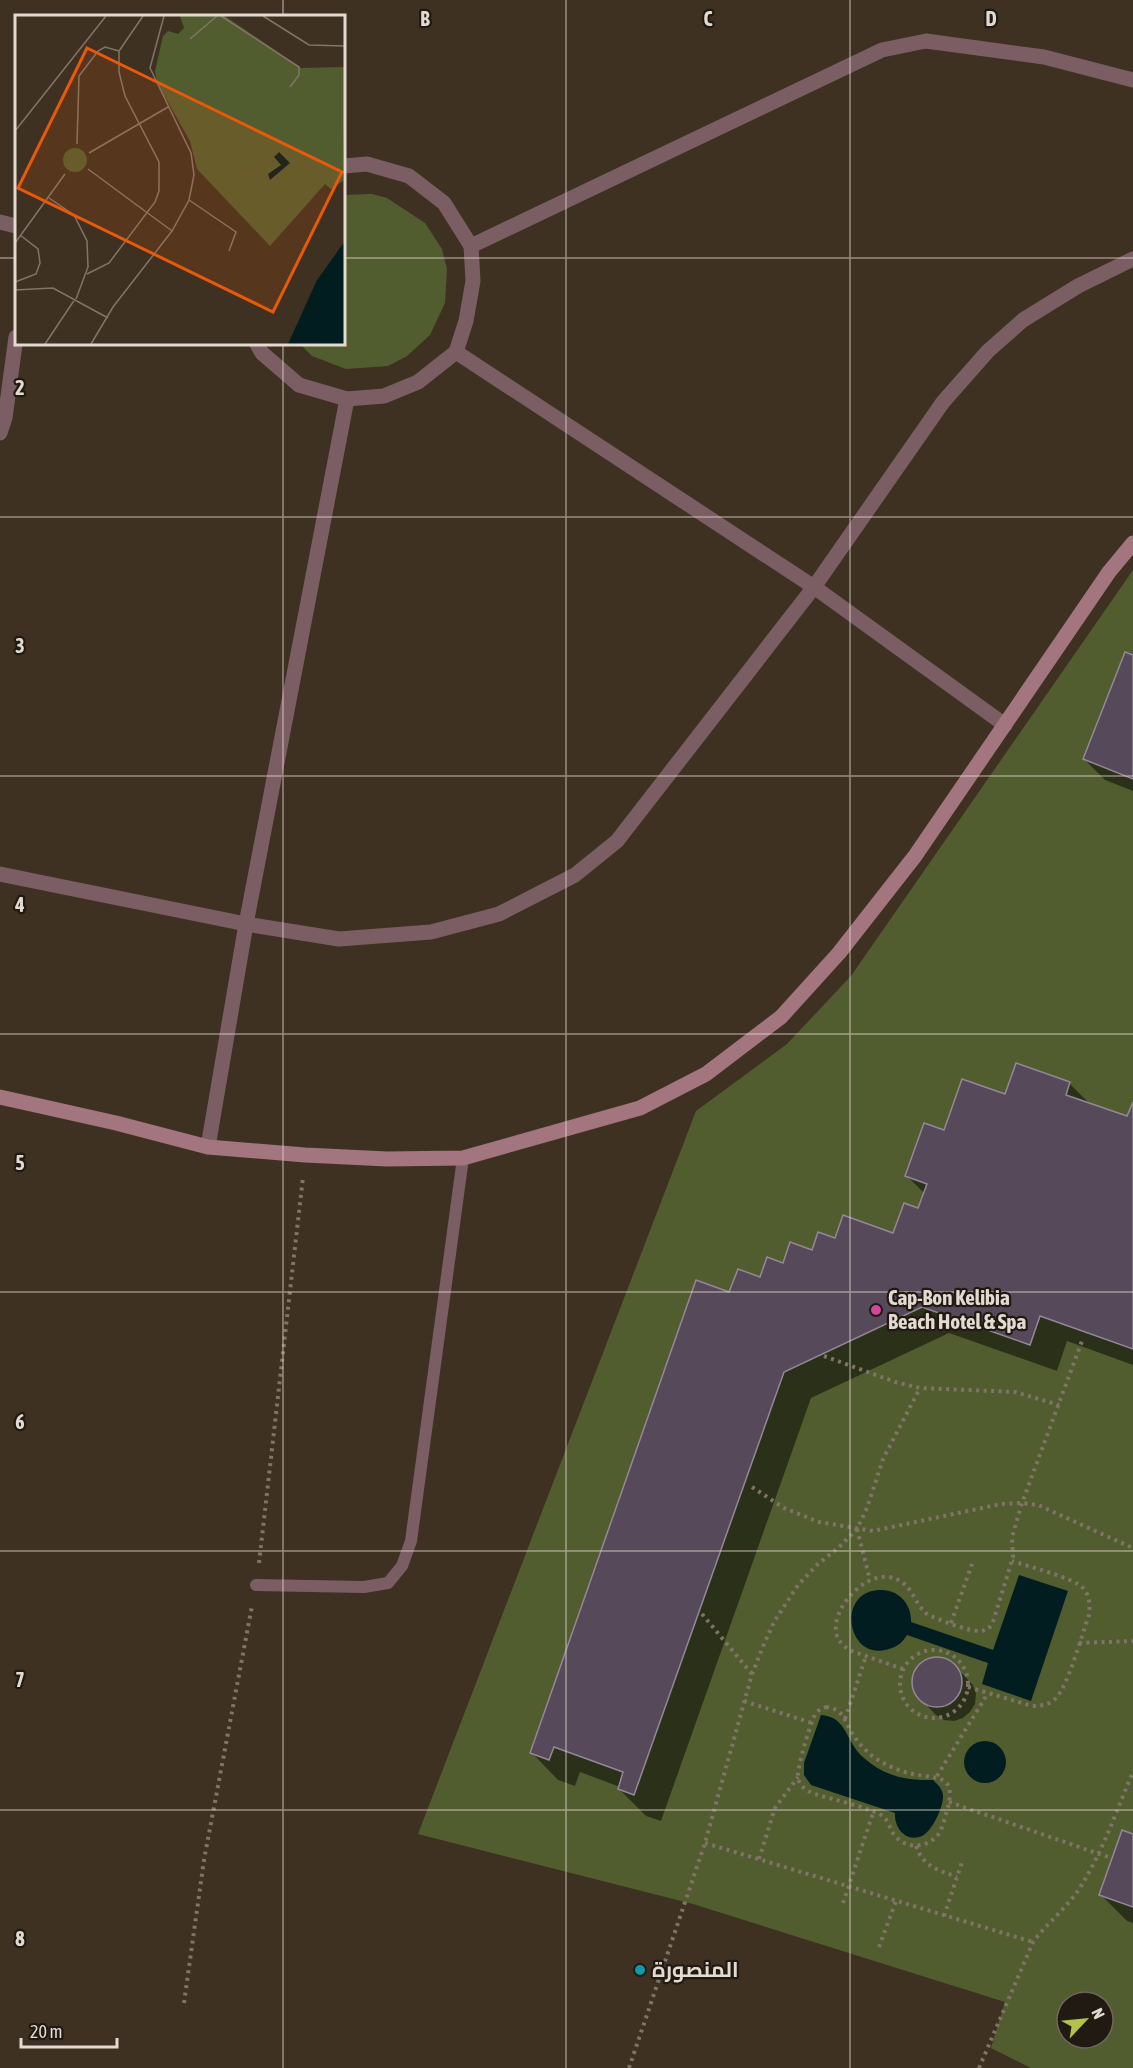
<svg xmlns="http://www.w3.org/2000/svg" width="1133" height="2068" font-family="'Asap Condensed',Cairo,sans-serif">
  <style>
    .green { fill: #525d2f; fill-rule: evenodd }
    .water { fill: #011d1f }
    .shadow { fill: #0007 }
    .building { fill: #55495a; stroke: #948799; stroke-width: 1.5 }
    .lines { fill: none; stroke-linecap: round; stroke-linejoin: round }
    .path { stroke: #7f7467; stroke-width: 4; stroke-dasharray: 3 4.5; stroke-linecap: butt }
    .lane { stroke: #7b5e64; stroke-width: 12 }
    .street { stroke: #7b5e64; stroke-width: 15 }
    .secondary { stroke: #a3757f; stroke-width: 15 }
    .grid { fill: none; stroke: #e3dbd1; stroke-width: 1.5; stroke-opacity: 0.55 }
    .hotel-dot { fill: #d1479c; stroke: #201a13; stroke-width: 2 }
    .culture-dot { fill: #0f9aa8; stroke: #201a13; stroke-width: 2 }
    .labels { text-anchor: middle; stroke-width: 4.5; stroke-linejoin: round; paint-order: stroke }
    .poi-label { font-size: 21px; font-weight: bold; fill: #e3dbd1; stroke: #201a13; text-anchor: start }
    .inset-road { fill: none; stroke: #807568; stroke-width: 1.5 }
    .view { fill: #e8590c; fill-opacity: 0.15; stroke: #e8590c; stroke-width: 3 }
    .inset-edge { fill: none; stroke: #e3dbd1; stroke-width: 3 }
    .grid-label { font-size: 20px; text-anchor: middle; font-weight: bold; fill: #e3dbd1; stroke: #201a13; stroke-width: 4.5; stroke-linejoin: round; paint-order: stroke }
  </style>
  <rect width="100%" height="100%" fill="#3e3122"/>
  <g class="green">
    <polygon points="372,194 387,198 425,223 442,249 447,269 445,303 430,335 407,356 388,366 346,369 312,356 300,344 344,344 344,195"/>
    <path d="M1133 570V2068H1031L991 2048 1005 2002 693 1904 418 1834 696 1111 787 1044 851 976ZM1067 2002H1103V2038H1067Z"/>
  </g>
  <g class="water">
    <path d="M1019 1575 1068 1591 1031 1701 982 1684 988 1663 907 1635C903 1642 897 1647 889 1649 847 1663 835 1591 880 1590 899 1589 912 1605 911 1622L993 1650Z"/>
    <path d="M821 1715C848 1717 845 1742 864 1758 884 1776 907 1781 933 1780 938 1785 942 1788 943 1795 944 1806 932 1832 922 1836 905 1843 894 1827 895 1813L811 1785 804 1775V1763Z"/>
    <circle cx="985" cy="1762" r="21"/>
  </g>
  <g class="shadow">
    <polygon points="1133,656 1133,791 1105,780 1084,759"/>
    <polygon points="1069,1083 1091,1105 1128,1118 1133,1104 1133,1365 1067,1341 1057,1371 949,1333 811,1398 661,1821 646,1816 619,1789 620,1787 580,1772 575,1786 558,1780 532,1753 730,1294 836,1239 894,1235 919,1210 925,1194 907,1176 945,1132 1006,1096"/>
    <polygon points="935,1658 944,1659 952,1663 973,1685 976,1694 975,1704 970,1712 963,1718 954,1721 944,1720 936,1715 915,1693 913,1684 914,1675 918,1666 925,1661"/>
    <polygon points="1133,1835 1133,1923 1127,1921 1101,1895"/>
  </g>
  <g class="building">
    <polygon points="1125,652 1133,655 1133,779 1083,759"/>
    <polygon points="1016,1063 1070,1082 1066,1095 1127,1116 1133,1102 1133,1349 1040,1316 1030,1345 922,1307 784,1372 634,1795 618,1789 623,1772 554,1747 549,1760 530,1753 696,1280 729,1292 738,1269 760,1277 767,1257 783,1263 790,1242 812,1250 818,1232 835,1238 843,1215 893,1233 904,1203 918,1208 927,1184 905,1176 924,1123 944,1130 962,1079 1005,1094"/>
    <circle cx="937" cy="1682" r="25"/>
    <polygon points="1122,1830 1133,1834 1133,1907 1099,1895"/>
  </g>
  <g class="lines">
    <g class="path">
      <polyline points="824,1356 895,1382 920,1388 1015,1392 1059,1405"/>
      <polyline points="752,1487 784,1508 819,1522 873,1531 1001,1504 1022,1503 1038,1505 1133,1548"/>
      <polyline points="857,1529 870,1580"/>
      <polyline points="259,1563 303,1177"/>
      <polyline points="702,1614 752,1674"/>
      <polyline points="951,1623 972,1564"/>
      <polyline points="1079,1643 1133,1641"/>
      <circle cx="934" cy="1684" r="34"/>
      <path d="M903 1669 849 1650C844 1646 839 1642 837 1636 829 1611 863 1573 889 1577 913 1581 912 1602 927 1614 935 1619 971 1632 980 1631 985 1631 988 1629 992 1625L1013 1557 1012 1537 1022 1503 1082 1341"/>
      <path d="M968 1687 1032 1706C1041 1706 1048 1705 1055 1699 1068 1687 1082 1634 1089 1615 1090 1605 1090 1596 1083 1588 1074 1578 1027 1566 1012 1561"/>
      <polyline points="744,1701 812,1723"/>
      <path d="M826 1707C841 1708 844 1718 850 1730 856 1740 863 1748 871 1755 883 1764 898 1771 913 1774 939 1779 957 1774 947 1811 944 1819 943 1829 937 1836 926 1848 907 1849 896 1837 889 1830 890 1821 881 1815 864 1806 834 1800 815 1794 807 1791 801 1787 798 1779 796 1770 810 1724 815 1715 817 1711 821 1709 826 1707Z"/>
      <polyline points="845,1719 866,1656"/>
      <polyline points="937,1776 988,1693"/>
      <polyline points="949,1802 1108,1857"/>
      <polyline points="705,1843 1033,1942"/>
      <path d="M916 1846C923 1867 939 1870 957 1877"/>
      <polyline points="759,1859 775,1808 798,1777"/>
      <polyline points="843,1903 873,1813"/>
      <polyline points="944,1916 962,1862"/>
      <polyline points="879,1947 896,1901"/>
      <polyline points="184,2003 204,1860 252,1606"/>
      <polyline points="629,2068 705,1843 752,1674 764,1644 774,1622 798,1585 818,1564 838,1548 857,1529 867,1508 883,1459 920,1388"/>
      <path d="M979 2068 1033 1942C1048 1922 1068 1907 1081 1886 1103 1851 1117 1809 1133 1772"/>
    </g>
    <polyline class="lane" points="256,1585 364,1587 388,1583 402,1566 411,1541 463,1158"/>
    <g class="street">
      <polyline points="0,222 16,226"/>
      <polyline points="471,246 882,50 926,41 1044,57 1133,80"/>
      <polyline points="257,344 262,353 299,385 347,399 384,396 418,382 456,352 466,321 473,281 471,246 444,203 409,176 367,164 344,166"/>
      <polyline points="456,352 814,587 1005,725"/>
      <polyline points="0,433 5,418 16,337"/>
      <polyline points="0,874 246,924 339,939 431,932 499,914 575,875 617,841 814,587 943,402 988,351 1023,320 1078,286 1133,259"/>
      <polyline points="208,1147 246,924 347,399"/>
    </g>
    <polyline class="secondary" points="0,1097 116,1123 208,1147 305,1155 387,1159 463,1158 640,1108 706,1074 781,1017 839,953 915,856 1109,572 1133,543"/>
  </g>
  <path class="grid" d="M283 0V16M566 0V2068M850 0V2068M0 258H16M344 258H1133M283 344V2068M0 517H1133M0 776H1133M0 1034H1133M0 1292H1133M0 1551H1133M0 1810H1133"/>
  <circle class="hotel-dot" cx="876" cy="1310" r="6"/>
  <circle class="culture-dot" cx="640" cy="1970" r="6"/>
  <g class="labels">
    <g class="poi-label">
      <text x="888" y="1305">Cap-Bon Kelibia<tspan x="888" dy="24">Beach Hotel &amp; Spa</tspan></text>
      <text x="652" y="1977">المنصورة</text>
    </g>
  </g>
  <g transform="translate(15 15)">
    <rect width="330" height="330" fill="#3e3122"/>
    <path d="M165 1H210L286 53 330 52 328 166 316 174 310 169 255 231 182 154 175 126 142 68 140 56 148 21 153 16 163 19 169 13ZM48 145a12 12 0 1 1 24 0a12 12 0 1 1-24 0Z" fill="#525d2f"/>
    <path d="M264 137 275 148 255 165 253 159 266 150 259 142ZM330 226V329H273L302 265Z" fill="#011d1f"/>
    <path class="inset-road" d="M206 1 284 52V60L275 72M248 1 294 30 330 31M175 24 202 1M0 116 91 1M62 129 64 61 83 36 90 32 104 36M74 138 153 92M73 154 157 216M34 183 59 200 72 226 73 252 61 284M174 185 221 217 214 236M0 228 50 159M72 259 94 248 140 187 144 176V147L110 81 104 57V36L128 1M0 267 21 259 25 248 23 234 5 220M0 275 38 273 93 303M30 329 60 284M76 329 98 292 157 216 174 185 179 160 176 138 135 53 149 1"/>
    <path class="view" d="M72 33 327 157 258 297 3 173Z"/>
    <rect width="330" height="330" class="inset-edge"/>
  </g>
  <g class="grid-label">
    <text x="425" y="26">B</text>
    <text x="708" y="26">C</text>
    <text x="991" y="26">D</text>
    <text x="20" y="395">2</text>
    <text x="20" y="653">3</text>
    <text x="20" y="912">4</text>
    <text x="20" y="1170">5</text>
    <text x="20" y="1429">6</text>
    <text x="20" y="1687">7</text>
    <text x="20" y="1946">8</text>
  </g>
  <g transform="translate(1085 2020) rotate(64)"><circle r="28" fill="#201a13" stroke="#6e675f" stroke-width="1.5"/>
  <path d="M0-4.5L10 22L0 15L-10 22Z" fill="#b3c24b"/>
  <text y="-9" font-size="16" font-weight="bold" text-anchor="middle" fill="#e3dbd1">N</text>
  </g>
  <path d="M21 2038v9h96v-9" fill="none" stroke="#e3dbd1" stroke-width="3"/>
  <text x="30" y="2038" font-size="18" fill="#e3dbd1" stroke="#201a13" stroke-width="4.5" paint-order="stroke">20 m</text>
</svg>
